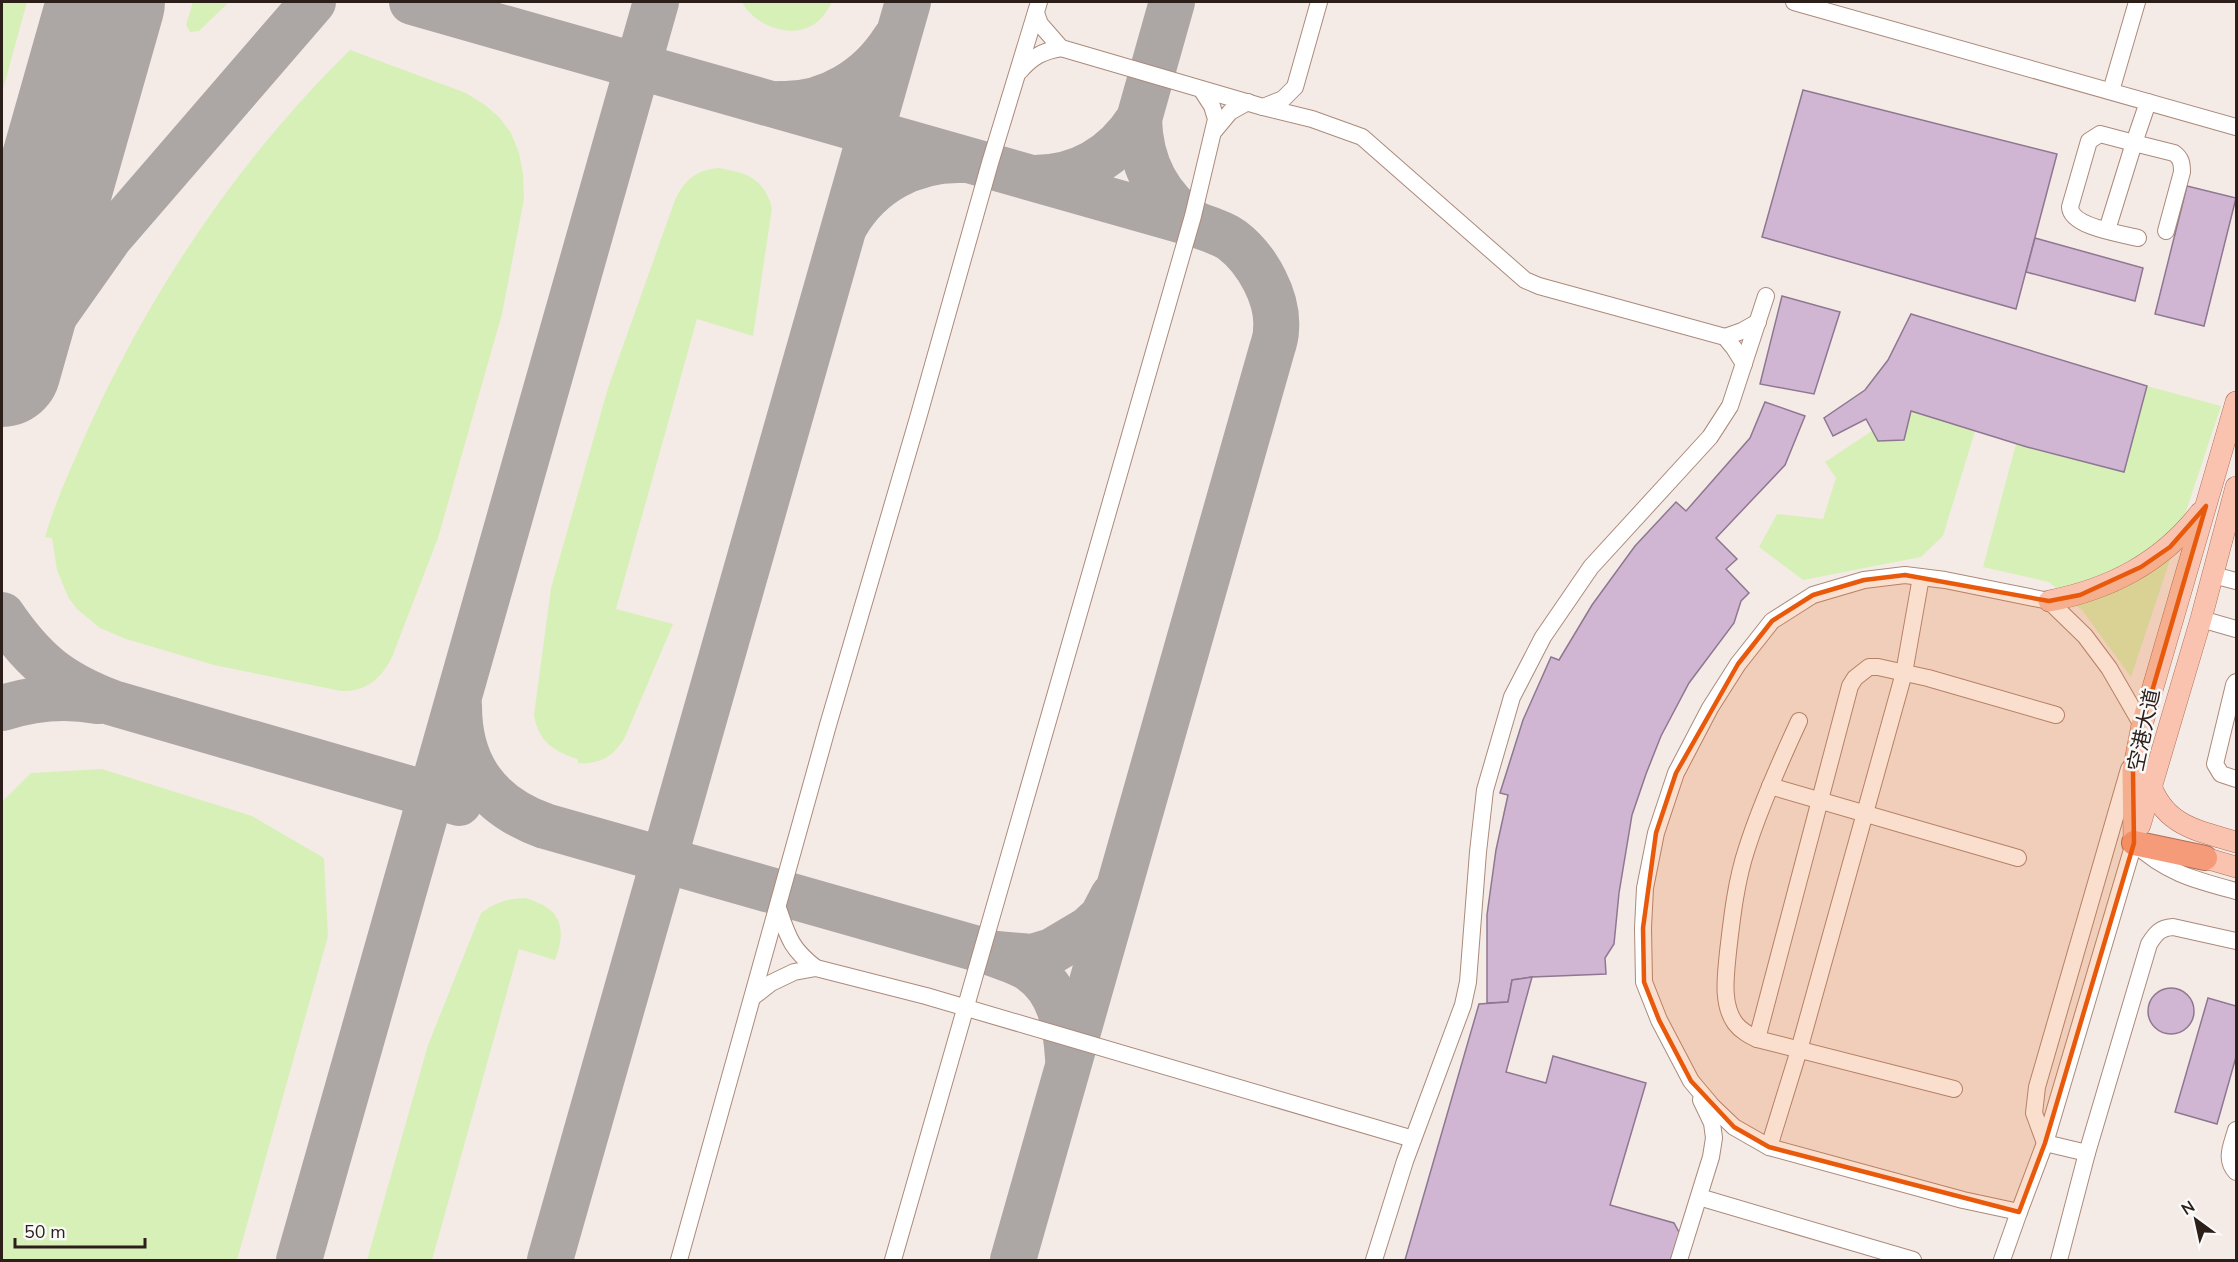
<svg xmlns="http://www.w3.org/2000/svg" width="2238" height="1262" font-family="'Nunito Sans','Noto Sans SC',sans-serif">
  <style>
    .built { fill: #f4ebe7 }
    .green { fill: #d7f0b7 }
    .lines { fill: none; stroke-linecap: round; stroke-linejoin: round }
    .taxiway { stroke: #aca6a4; stroke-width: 46 }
    .runway { stroke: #aca6a4; stroke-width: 118 }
    .building { fill: #d0b6d2; stroke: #8f7791; stroke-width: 1.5 }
    .minor-casing { stroke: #ac8a7a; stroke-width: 18 }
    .major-casing { stroke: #af6f57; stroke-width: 22 }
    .highway-casing { stroke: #af6f57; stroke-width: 26 }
    .minor { stroke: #fff; stroke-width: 16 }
    .major { stroke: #f9c3af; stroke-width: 21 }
    .highway { stroke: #f59b79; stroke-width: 24 }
    .marked { fill: #e8590c; fill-opacity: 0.2; stroke: #e8590c; stroke-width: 4.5; stroke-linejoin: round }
    .labels { text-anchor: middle; stroke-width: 5; stroke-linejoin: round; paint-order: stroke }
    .street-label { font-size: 21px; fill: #2c1e18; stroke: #fafafa }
  </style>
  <rect width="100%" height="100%" fill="#fafafa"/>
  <rect class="built" x="2" y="2" width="2234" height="1258"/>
  <g class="green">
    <polygon points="2,2 27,2 2,93"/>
    <polygon points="193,2 229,2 199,31 190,32 186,25"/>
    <path d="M742 2H832C827 11 821 21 811 26 788 39 752 23 742 2Z"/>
    <path d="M350 50 466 93 485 105 499 117 511 133 519 153 523 174 524 199 502 314 438 538 392 657C381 679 366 692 341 691L214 665 126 639 100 628 77 609 68 597 57 570 52 538 45 537C56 499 73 463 89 427 152 288 240 158 350 50Z"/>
    <path d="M719 168C747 173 764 178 772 208L753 336 697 319 616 609 673 624 625 737C614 756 600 765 578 763V759C554 752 538 741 534 715L551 588 608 388 675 200C685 179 696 170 719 168Z"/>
    <polygon points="2147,386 2221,406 2131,677 2082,610 2049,582 1983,567 2016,444 2124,471"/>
    <polygon points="1911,411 1975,431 1943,536 1921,557 1803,580 1759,547 1777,514 1823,519 1836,478 1825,462 1872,431 1878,441 1904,440"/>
    <polygon points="102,769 252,816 324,858 328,936 237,1260 2,1260 2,802 31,773"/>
    <path d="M525 898C560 908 568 926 555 960L519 949 432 1260H367L428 1045 481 913C496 902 507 899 525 898Z"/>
  </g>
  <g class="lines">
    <g class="taxiway">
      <path d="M412 2 1197 225C1209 229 1222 233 1232 240 1257 259 1279 298 1276 330 1276 336 1274 343 1272 349L1013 1260"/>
      <path d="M780 104C827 106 870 79 895 39"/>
      <path d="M1139 119C1140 163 1157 198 1194 223"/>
      <path d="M1034 178C1079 178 1115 156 1139 119L1172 2"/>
      <path d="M846 224C870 183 913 159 961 160"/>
      <polyline points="2,390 110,237 313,2"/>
      <path d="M2 615C34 662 60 683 113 703L459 803"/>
      <path d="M459 706C459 767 489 806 545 826L992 953C1004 958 1020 962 1031 970 1060 990 1066 1025 1068 1058"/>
      <path d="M2 708C33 698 65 695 98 701"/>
      <polyline points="996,954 1032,957 1052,951 1089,929 1102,917 1113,896"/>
      <polyline points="299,1260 656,2"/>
      <polyline points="550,1260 908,2"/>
    </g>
    <polyline class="runway" points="2,368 106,2"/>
  </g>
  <g class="building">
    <polygon points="1803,90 2057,154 2016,309 1762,237"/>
    <polygon points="2187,186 2236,198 2204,326 2155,314"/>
    <polygon points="2035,238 2143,268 2135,301 2026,272"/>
    <polygon points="1782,296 1840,312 1814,394 1760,384"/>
    <polygon points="1911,314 2147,386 2124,472 2027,447 1911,411 1904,440 1878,441 1866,419 1833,436 1824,418 1865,390 1888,360"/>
    <polygon points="1765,402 1805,416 1785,465 1716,538 1737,559 1726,569 1749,593 1741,601 1734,623 1689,683 1661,736 1646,774 1632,815 1619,893 1614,944 1605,958 1606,974 1532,977 1512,980 1508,1002 1487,1003 1487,915 1496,850 1508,795 1500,793 1523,720 1551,657 1559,660 1592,605 1635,546 1676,502 1686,511 1750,438"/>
    <polygon points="1532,977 1506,1072 1546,1083 1553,1056 1646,1083 1610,1205 1674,1223 1681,1236 1673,1260 1405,1260 1479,1004 1508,1002 1512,980"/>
    <circle cx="2171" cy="1011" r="23"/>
    <polygon points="2208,998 2236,1006 2236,1057 2217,1124 2175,1112"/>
  </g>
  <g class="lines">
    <g class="minor-casing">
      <g id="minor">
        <polyline points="1794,2 2236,127"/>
        <polyline points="1036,13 1040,24 1061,48 1263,107 1283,99 1295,87 1319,2"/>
        <path d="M1020 71C1032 57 1043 51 1061 48"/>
        <polyline points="2111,91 2137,2"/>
        <polyline points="1263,107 1312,119 1362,137 1525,280 1539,286 1725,337 1734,348 1744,364"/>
        <polyline points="1215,130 1230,112 1248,102"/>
        <path d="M2107 230 2134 143 2174 153C2181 158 2182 163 2182 172L2166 231"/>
        <path d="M2138 238C2122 234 2071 227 2070 207L2089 141 2100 134 2134 143 2148 102"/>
        <polyline points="1725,337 1742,331 1758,322"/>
        <polyline points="2213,575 2236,581"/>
        <polyline points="2201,619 2236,629"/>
        <polyline points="2236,682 2234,685 2215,764 2221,774 2236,779"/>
        <path d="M1799 721C1780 762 1761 804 1747 848 1736 881 1732 917 1728 952 1726 974 1721 1003 1735 1023 1741 1031 1749 1035 1757 1039L1954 1089"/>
        <path d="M2140 732 2142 725 2109 668 2085 636 2049 601 1945 580 1905 575 1864 580 1813 595 1772 621 1738 664 1710 708 1676 773 1656 833 1645 888 1643 928 1644 982 1659 1020 1691 1081 1712 1106 1734 1127 1769 1147 1963 1200 2019 1212 2045 1143 2134 843C2166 873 2195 880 2236 891"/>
        <path d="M2129 769 2037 1087 2034 1113 2045 1143 2087 1153 2149 944C2156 933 2160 928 2173 927L2236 941"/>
        <polyline points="1770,786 2018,858"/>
        <path d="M778 908C788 937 791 949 816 968"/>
        <polyline points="753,997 771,983 794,972 816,968 926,996 1413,1139"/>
        <polyline points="1757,1039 1850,686 1855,678 1869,667 1878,667 1928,678 2056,715"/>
        <path d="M2236 1130C2232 1145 2224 1159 2236 1172"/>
        <polyline points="1769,1147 1799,1050 1904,673 1921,577"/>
        <polyline points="1699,1197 1913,1260"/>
        <polyline points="679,1260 828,725 918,418 990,163 1039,2"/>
        <polyline points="893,1260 1193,216 1216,119 1212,106 1201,89"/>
        <polyline points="1374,1260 1405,1161 1463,1005 1468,982 1478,852 1485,790 1512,697 1543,637 1591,567 1710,437 1730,406 1766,296"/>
        <polyline points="1679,1260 1711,1157 1714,1138 1712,1123 1701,1100"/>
        <polyline points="2002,1260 2019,1212"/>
        <polyline points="2059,1260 2087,1153"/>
      </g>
    </g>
    <g class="major-casing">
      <g id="major">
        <path d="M2049 601C2110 589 2161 563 2200 513"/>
        <path d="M2149 781C2164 826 2196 830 2236 842"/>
        <polyline points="2140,825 2201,619 2236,487"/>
        <polyline points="2134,843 2133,771 2142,725 2236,402"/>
        <polyline points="2205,858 2236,867"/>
      </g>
    </g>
    <g class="highway-casing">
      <polyline id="highway" points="2134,843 2205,858"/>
    </g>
    <use href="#minor" class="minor"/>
    <use href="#major" class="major"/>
    <use href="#highway" class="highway"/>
  </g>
  <path class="marked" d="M2206 506 2139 736 2133 771 2134 843 2045 1143 2019 1212 1769 1147 1734 1127 1691 1081 1659 1020 1644 982 1643 928 1656 833 1676 773 1738 664 1772 621 1813 595 1864 580 1905 575 2049 601 2080 595 2141 567 2170 547Z"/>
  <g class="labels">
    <g class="street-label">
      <text transform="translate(2144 730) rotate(-78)" y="7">空港大道</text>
    </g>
  </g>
  <rect width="2238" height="1262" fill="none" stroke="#2c1e18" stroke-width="6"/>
  <g transform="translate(2196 1220) rotate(327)" stroke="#fafafa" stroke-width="4.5" paint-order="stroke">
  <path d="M0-4.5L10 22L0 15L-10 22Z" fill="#2c1e18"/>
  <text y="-9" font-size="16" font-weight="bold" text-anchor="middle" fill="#2c1e18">N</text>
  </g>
  <path d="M15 1238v9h130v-9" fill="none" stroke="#2c1e18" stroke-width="3"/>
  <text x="24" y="1238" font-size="18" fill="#2c1e18" stroke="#fafafa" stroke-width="4.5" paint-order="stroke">50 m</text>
</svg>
